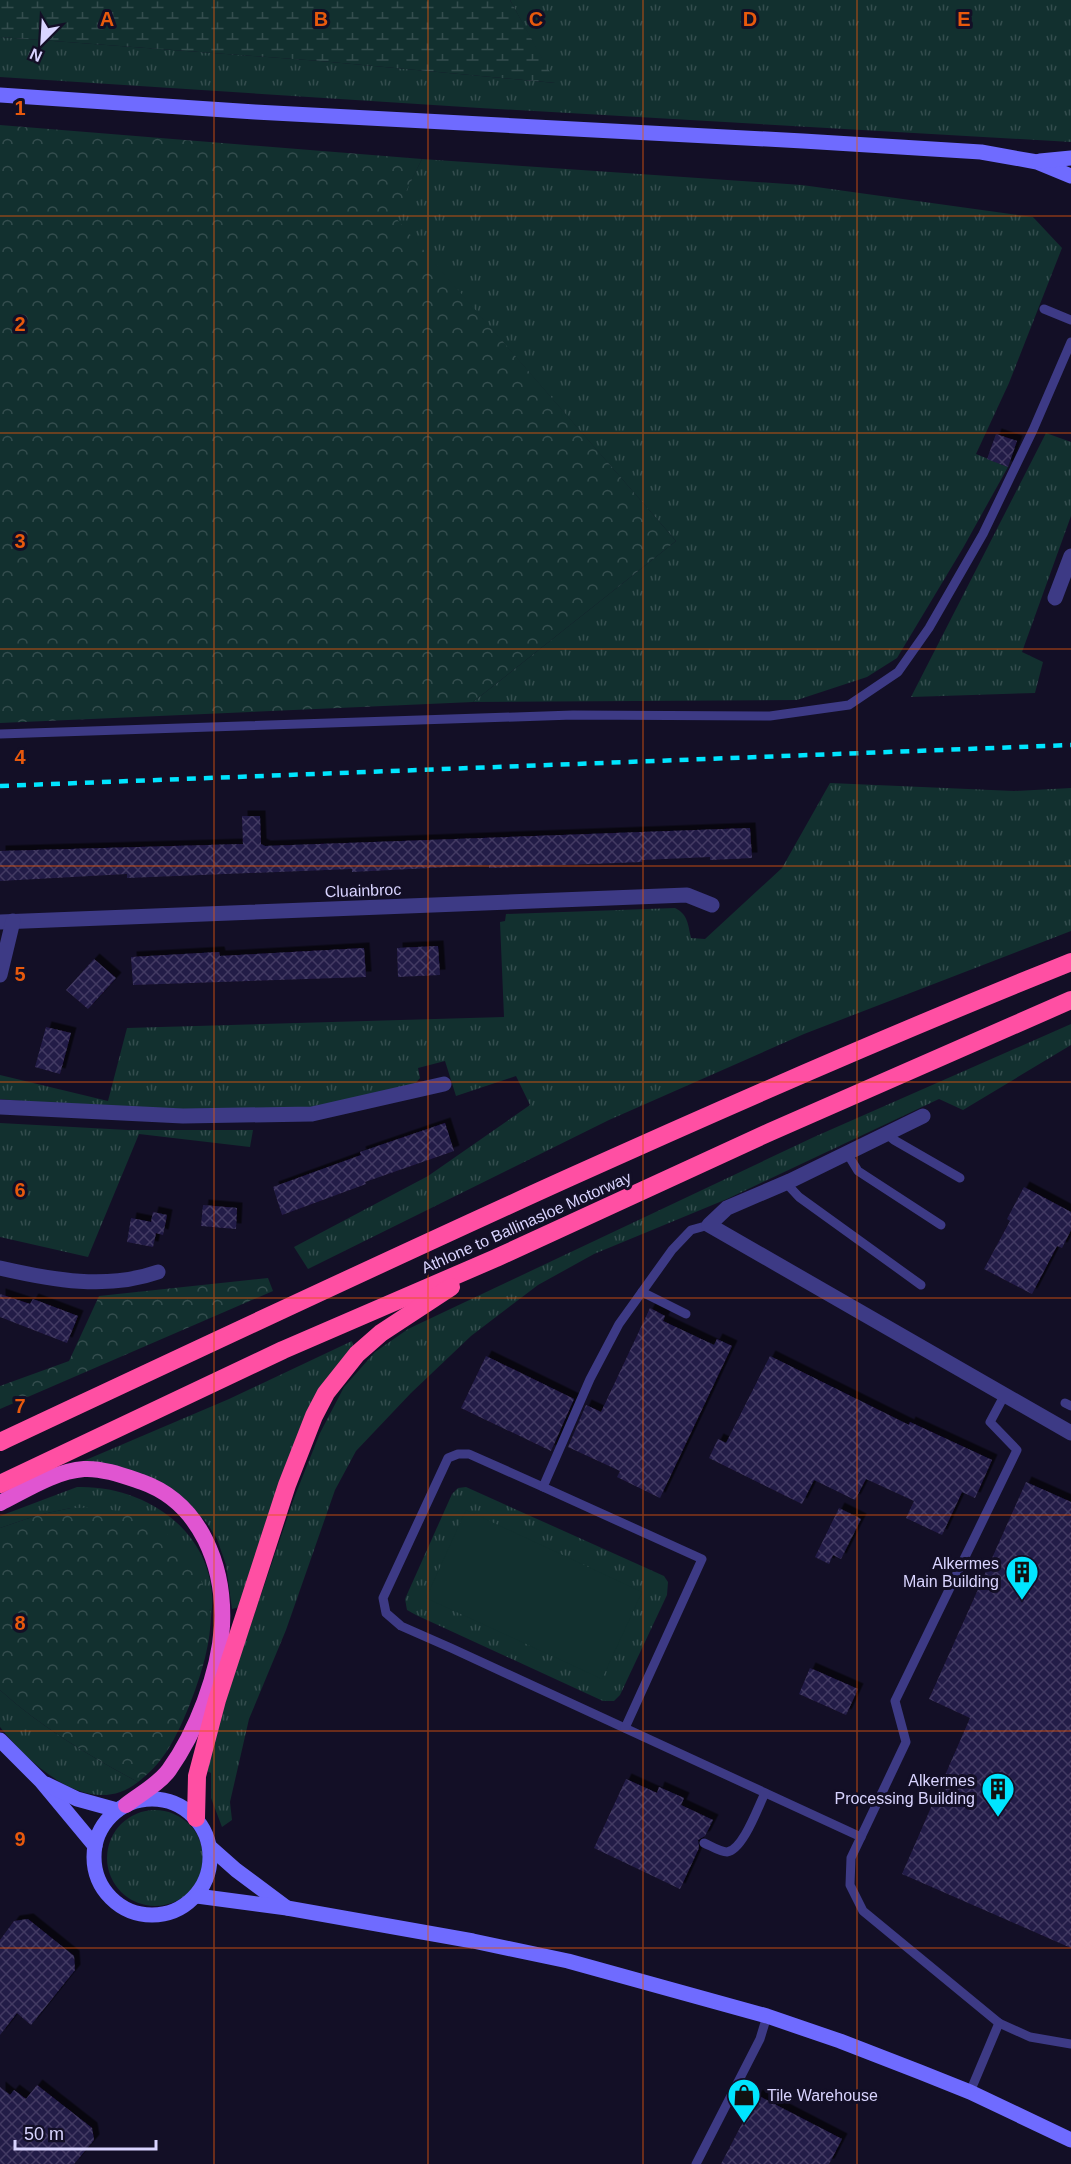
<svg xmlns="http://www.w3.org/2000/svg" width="1071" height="2164" font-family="Arial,sans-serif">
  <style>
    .grass { fill: url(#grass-tufts) }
    .forest { fill: url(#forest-crowns) }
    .wetland { fill: url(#wetland-marsh) }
    .pitch { fill: #12302f }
    .building { fill: url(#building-cross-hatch); filter: url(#shadow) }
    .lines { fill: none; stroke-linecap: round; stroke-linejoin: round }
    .service { stroke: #3d3a85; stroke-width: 9 }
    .minor { stroke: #3d3a85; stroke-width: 15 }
    .secondary { stroke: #6f6bff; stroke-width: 15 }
    .trunk { stroke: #e055d1; stroke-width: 16 }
    .motorway { stroke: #ff4fa3; stroke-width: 18 }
    .rail { stroke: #00e5ff; stroke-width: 4.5; stroke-dasharray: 9 8; stroke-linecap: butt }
    .grid { fill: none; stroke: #e8590c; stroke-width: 1.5; stroke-opacity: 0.55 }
    .labels { text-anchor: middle; stroke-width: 6; stroke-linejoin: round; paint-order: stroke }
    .street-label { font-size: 16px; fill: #d9d4ff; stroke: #130f26 }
    .poi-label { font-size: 16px; fill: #d9d4ff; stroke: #130f26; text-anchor: end }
    .grid-label { font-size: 20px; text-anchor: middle; font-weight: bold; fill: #e8590c; stroke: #130f26; stroke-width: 6; stroke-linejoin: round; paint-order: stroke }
  </style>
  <defs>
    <pattern id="grass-tufts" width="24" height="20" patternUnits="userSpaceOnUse" patternTransform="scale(1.5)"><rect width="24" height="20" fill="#12302f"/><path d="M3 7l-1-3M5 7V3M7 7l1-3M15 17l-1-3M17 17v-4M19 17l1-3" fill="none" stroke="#344d4e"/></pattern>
    <pattern id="forest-crowns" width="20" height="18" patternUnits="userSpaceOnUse" patternTransform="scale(1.5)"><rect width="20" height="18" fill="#12302f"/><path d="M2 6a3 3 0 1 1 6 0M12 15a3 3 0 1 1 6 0" fill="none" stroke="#344d4e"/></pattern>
    <pattern id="wetland-marsh" width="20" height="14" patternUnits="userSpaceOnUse" patternTransform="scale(1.5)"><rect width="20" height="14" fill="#12302f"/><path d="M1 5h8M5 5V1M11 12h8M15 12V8" fill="none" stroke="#344d4e"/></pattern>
    <pattern id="building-cross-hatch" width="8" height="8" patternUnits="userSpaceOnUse" patternTransform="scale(1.5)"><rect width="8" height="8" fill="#241b47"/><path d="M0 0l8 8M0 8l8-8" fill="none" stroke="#433b63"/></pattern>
    <filter id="shadow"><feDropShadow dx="5.5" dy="-5.5" stdDeviation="0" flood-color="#0009"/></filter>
  </defs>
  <rect width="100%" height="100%" fill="#130f26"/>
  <g class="grass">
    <polygon points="510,0 1071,0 1071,142 480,108 0,77 0,37 320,61 555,83"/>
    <polygon points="422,159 802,185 1033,217 1062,248 1009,383 976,454 1008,467 963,548 897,658 867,677 797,700 473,702 676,541 393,216"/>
    <polygon points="1046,433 1071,442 1071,516 1022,652 1043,662 1035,693 911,697"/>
    <path d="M830 783 1014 791 1071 788V931L804 1034 609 1120 308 1269 294 1247 428 1176 530 1105 516 1076 456 1096 445 1061 418 1068 420 1078 414 1085 315 1107 211 1110 65 1105 0 1099V1075L108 1101 127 1028 504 1017 500 922 505 921 506 914 675 908C688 914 688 925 691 938L705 939 782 868Z"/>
    <polygon points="1071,1024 1071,1045 963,1110 939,1099 727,1199 594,1254 538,1285 471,1336 411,1393 356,1451 335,1490 286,1630 249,1719 230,1802 232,1820 222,1827 211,1798 211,1773 207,1771 211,1742 294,1498 320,1433 344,1387 375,1352 408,1329 814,1137"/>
    <polygon points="0,1123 128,1130 253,1130 250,1147 139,1134 88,1257 0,1237"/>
    <polygon points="352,1341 353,1347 239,1607 232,1609 226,1565 217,1539 207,1523 185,1500 81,1462 229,1399"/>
    <path d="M77 1487C141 1485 207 1526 212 1594 213 1605 211 1616 210 1627V1610L71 1508 38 1515 0 1528V1516Z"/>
    <polygon points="466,1487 664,1576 668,1582 667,1595 620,1695 614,1701 603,1701 416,1615 407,1610 405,1599 452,1494 458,1488"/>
    <path d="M0 1690C41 1727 89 1756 138 1782 89 1821 30 1764 0 1727Z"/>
    <circle cx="155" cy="1858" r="48"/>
  </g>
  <g class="forest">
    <polygon points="0,125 422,159 394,216 676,541 473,702 0,723"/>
    <polygon points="268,1278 273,1291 0,1409 0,1386 69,1361 99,1296"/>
    <path d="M71 1508C82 1508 93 1507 103 1508 111 1509 118 1512 125 1514 165 1527 192 1548 204 1589 206 1596 209 1603 210 1611 213 1639 200 1678 190 1704 177 1735 166 1761 138 1782 89 1756 41 1727 0 1690V1528L38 1515Z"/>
  </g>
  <polygon class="wetland" points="0,0 510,0 556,83 320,61 0,37"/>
  <polygon class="pitch" points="466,1510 642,1592 602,1679 426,1598"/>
  <g class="building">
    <polygon points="996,434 1017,441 1008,467 987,459"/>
    <polygon points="242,816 260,816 261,844 265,846 750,828 752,858 710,860 710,857 642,860 642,862 489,868 489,865 352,872 352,869 127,878 127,874 0,881 0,851 243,844"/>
    <polygon points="438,946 440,975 398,977 397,948"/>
    <polygon points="364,948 366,977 133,985 131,957 219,952 220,956"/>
    <polygon points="94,959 116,978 88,1009 66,990"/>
    <polygon points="46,1027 71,1033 60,1074 35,1067"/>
    <polygon points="445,1123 454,1151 365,1182 366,1184 282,1215 273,1187 361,1155 360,1152"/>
    <polygon points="1024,1187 1071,1212 1071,1230 1062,1248 1057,1246 1032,1294 984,1269 1010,1221 1007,1219"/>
    <polygon points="203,1205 237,1208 236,1229 201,1226"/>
    <polygon points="153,1212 167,1215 163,1235 156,1233 153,1247 127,1242 131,1218 151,1222"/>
    <polygon points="0,1294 30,1304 33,1299 78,1316 67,1343 0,1317"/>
    <polygon points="650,1308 665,1316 663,1321 714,1345 717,1339 732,1346 660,1498 617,1477 620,1471 568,1447 586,1405 601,1412"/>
    <polygon points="486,1356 574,1399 551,1451 461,1408"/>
    <polygon points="770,1356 909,1425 910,1422 992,1460 975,1498 962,1492 942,1535 906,1518 914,1501 866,1479 855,1500 814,1480 802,1504 709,1458 718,1439 726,1443"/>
    <polygon points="1026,1482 1071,1502 1071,1948 902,1874 970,1718 929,1699"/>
    <polygon points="839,1508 861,1519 841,1559 833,1555 829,1564 815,1557"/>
    <polygon points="810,1668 858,1689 846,1715 799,1694"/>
    <polygon points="626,1779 657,1793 659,1787 684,1798 681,1805 713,1820 705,1836 698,1840 699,1848 680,1889 594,1848"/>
    <polygon points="28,1919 74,1956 75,1970 31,2025 17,2013 0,2035 0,1940 14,1921"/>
    <polygon points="37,2085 92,2128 94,2140 74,2164 0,2164 0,2087 10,2095 14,2090 26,2099"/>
    <polygon points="757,2095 842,2139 829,2164 721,2164"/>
  </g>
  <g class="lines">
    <g class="service">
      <polyline points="1044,309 1071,320"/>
      <polyline points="0,734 573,715 770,716 849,705 898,672 929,628 983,534 1033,430 1071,342"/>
      <polyline points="887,1134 894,1140 960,1178"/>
      <polyline points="847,1153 858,1171 941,1225"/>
      <polyline points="786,1183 799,1197 921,1285"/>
      <polyline points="642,1292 686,1314"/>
      <polyline points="1005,1394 990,1422 1017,1450 895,1701 906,1742 851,1858 850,1885 863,1911 999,2023 1030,2037 1071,2044"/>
      <polyline points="1065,1403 1071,1406"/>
      <polyline points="543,1487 469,1454 458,1454 448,1458 383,1598 386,1613 401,1626 451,1648 861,1837"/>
      <polyline points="625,1728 702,1559 543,1487 590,1379 619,1324 672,1250 691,1230 709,1225"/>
      <path d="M704 1843C711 1846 720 1852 727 1852 743 1850 758 1807 765 1793"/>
      <polyline points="970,2092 999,2023"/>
      <polyline points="696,2164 760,2039 767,2016"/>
    </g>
    <g class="minor">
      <polyline points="1055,598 1071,556"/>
      <polyline points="0,922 687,895 712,905"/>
      <polyline points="0,975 13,921"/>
      <polyline points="0,1107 183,1116 312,1114 444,1084"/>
      <polyline points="923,1116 790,1181 727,1208 709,1225 1071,1433"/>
      <path d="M0 1268C52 1280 107 1290 158 1272"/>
    </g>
    <g class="secondary">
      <polyline points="0,95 255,112 803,141 981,152 1037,162 1071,176"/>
      <polyline points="1040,161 1071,158"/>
      <polyline points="0,1740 41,1781 95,1846"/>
      <polyline points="46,1784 77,1799 117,1810"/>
      <circle cx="152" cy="1857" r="58"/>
      <polyline points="210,1847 236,1870 287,1908"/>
      <polyline points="197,1896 287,1908 473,1941 568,1961 767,2016 840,2041 920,2072 970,2092 1071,2140"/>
    </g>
    <path class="trunk" d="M0 1503C26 1490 55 1471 84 1469 103 1468 124 1476 142 1482 201 1503 225 1567 222 1626 219 1674 196 1732 169 1770 159 1784 140 1794 126 1805"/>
    <g class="motorway">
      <path d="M0 1442C354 1276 708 1108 1071 962"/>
      <polyline points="0,1484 283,1350 496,1258 770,1132 1071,1000"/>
      <polyline points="196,1818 197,1776 217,1700 287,1485 314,1416 326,1393 357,1354 381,1333 451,1287"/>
    </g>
    <polyline class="rail" points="0,786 1071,745"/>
  </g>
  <path class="grid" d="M214 0V2164M428 0V2164M643 0V2164M857 0V2164M0 216H1071M0 433H1071M0 649H1071M0 866H1071M0 1082H1071M0 1298H1071M0 1515H1071M0 1731H1071M0 1948H1071"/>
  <defs>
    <g id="building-pin" transform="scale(1.725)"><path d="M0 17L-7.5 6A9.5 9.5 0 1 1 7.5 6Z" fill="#00e5ff" stroke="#130f26"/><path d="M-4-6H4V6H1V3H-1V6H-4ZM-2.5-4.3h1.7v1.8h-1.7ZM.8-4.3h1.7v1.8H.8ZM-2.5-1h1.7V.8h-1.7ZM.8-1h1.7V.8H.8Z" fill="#111"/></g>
    <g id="shop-pin" transform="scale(1.725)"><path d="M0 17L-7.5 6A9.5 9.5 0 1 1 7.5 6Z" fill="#00e5ff" stroke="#130f26"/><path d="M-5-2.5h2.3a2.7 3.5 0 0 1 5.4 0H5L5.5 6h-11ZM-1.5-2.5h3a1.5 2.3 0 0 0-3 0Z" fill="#111"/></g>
  </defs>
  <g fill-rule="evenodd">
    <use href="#building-pin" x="1022" y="1572"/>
    <use href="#building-pin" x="998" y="1789"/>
    <use href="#shop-pin" x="744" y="2095"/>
  </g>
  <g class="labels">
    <g class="street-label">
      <text transform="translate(363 890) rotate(-2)" y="6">Cluainbroc</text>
      <text transform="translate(526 1222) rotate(-24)" y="6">Athlone to Ballinasloe Motorway</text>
    </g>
    <g class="poi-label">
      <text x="999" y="1569">Alkermes<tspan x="999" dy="18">Main Building</tspan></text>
      <text x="975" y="1786">Alkermes<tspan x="975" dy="18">Processing Building</tspan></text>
      <text x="767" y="2101" text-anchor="start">Tile Warehouse</text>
    </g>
  </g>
  <g class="grid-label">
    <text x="107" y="26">A</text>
    <text x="321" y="26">B</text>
    <text x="536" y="26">C</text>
    <text x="750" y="26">D</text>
    <text x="964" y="26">E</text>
    <text x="20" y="115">1</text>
    <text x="20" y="331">2</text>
    <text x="20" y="548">3</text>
    <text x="20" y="764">4</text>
    <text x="20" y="981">5</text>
    <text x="20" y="1197">6</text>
    <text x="20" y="1413">7</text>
    <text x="20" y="1630">8</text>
    <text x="20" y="1846">9</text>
  </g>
  <g transform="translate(42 42) rotate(204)" stroke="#130f26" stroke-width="4.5" paint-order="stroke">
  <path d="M0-4.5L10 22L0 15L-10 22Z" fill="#d9d4ff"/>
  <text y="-9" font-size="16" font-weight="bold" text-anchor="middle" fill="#d9d4ff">N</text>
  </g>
  <path d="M15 2140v9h141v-9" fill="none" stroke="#d9d4ff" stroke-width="3"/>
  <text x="24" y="2140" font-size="18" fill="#d9d4ff" stroke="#130f26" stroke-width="4.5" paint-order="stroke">50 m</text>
</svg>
